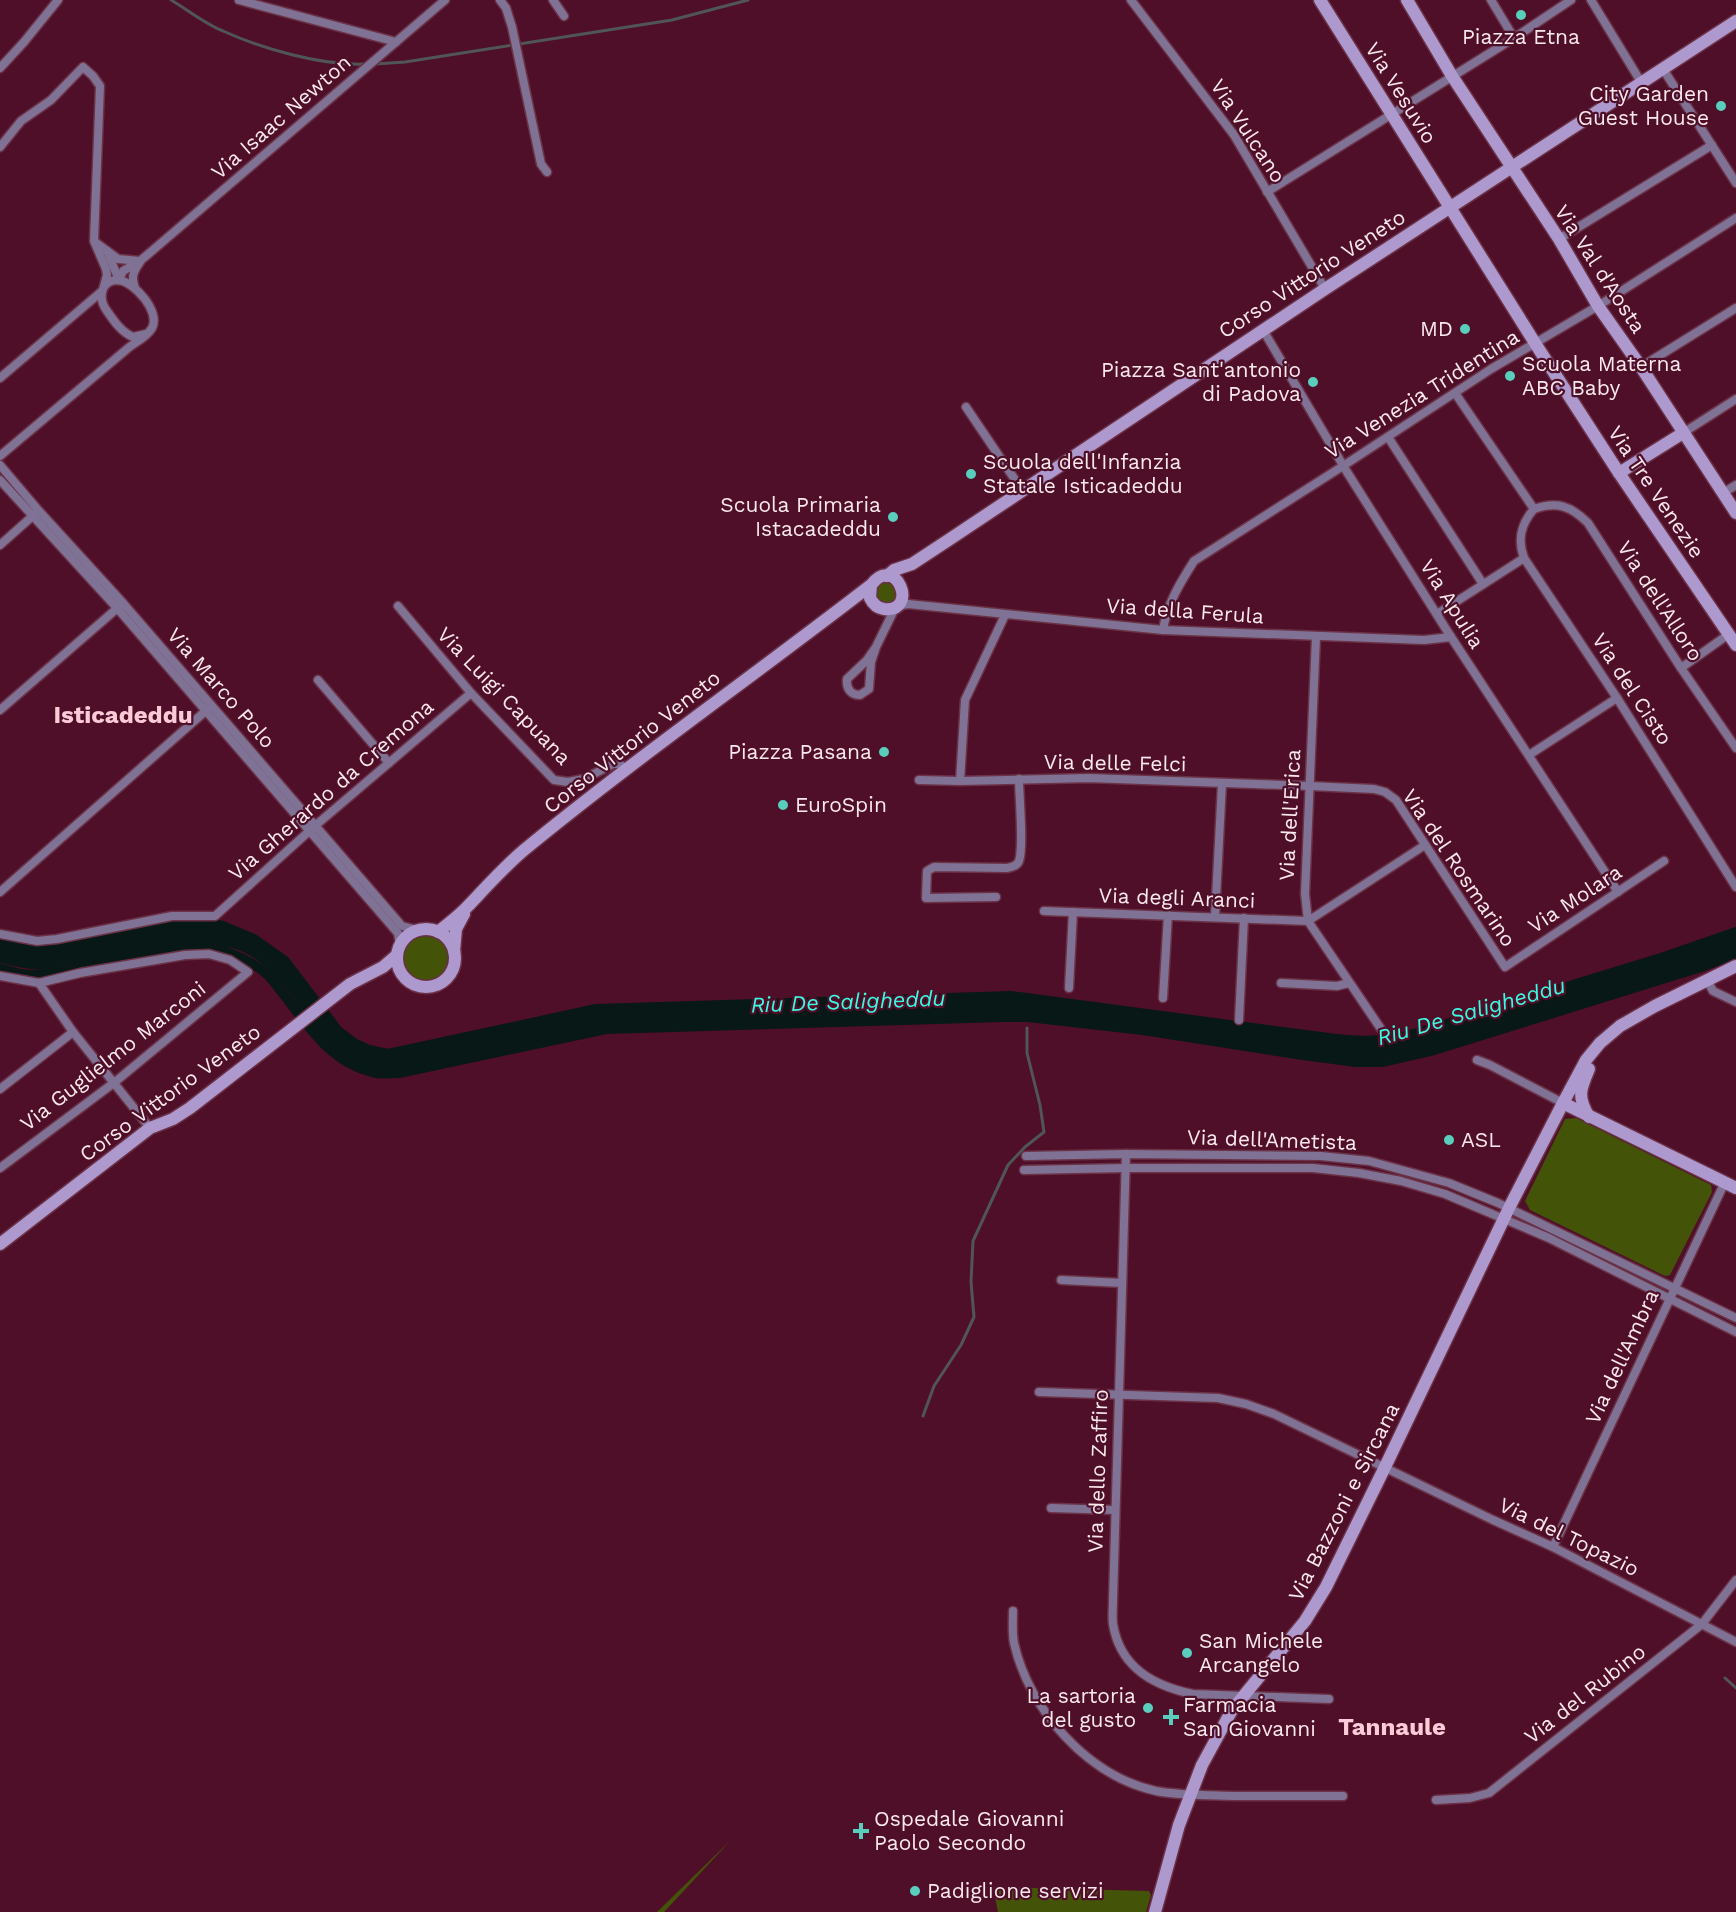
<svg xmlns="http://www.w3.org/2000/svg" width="1736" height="1912" font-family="'Work Sans',sans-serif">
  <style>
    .green { fill: #435307 }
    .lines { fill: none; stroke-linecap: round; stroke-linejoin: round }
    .stream { stroke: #505656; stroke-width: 3 }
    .canal { stroke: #081816; stroke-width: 10 }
    .river { stroke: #081816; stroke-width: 18 }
    .street-casing { stroke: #6b3247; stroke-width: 11 }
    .secondary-casing { stroke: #6b3247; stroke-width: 15 }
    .street { stroke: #7f7294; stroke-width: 8 }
    .secondary { stroke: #ae99cf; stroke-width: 12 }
    .poi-dot { fill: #5acebd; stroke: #500f28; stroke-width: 2 }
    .labels { text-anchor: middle; stroke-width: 4.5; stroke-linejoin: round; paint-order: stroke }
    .poi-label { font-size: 21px; fill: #f9e8ec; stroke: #500f28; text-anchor: start }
    .street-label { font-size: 21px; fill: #f9e8ec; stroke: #500f28 }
    .water-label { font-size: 22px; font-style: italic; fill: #3df9e2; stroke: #500f28 }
    .quarter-label { font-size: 24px; font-weight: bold; fill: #fdcad7; stroke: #500f28 }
  </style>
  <rect width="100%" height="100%" fill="#500f28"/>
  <g class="green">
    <circle cx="886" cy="592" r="11"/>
    <circle cx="426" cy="958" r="22"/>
    <polygon points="1576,1118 1711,1185 1712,1192 1670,1275 1665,1276 1530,1210 1525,1201 1565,1119"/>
    <polygon points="731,1840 664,1912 657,1912"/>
    <polygon points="993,1887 1149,1891 1151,1895 1146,1912 998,1912"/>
  </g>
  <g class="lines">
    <g class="stream">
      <path d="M171 0C188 10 205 24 223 31 263 49 322 66 366 64"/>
      <polyline points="375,64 405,62 672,20 748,0"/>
      <polyline points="1034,1011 1039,1006"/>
      <polyline points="923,1416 934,1386 961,1345 974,1317 971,1282 973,1241 1008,1165 1025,1147 1044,1132 1040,1105 1027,1053 1027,1028"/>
      <polyline points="1725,1678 1736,1688"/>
    </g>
    <g class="canal">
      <path d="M0 943 17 948 48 949 170 924 202 922 223 926 254 939 285 961 338 1031 354 1043 369 1050 388 1054 596 1009 1011 996 1336 1039C1363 1042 1381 1041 1407 1036L1664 957 1736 932"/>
      <path d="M0 968C7 970 15 973 22 974 84 981 166 931 224 951 239 957 255 963 268 975 274 981 279 989 285 996 309 1027 331 1062 372 1072 380 1075 390 1073 399 1073L606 1029 1002 1017H1028L1143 1030 1296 1054 1356 1062H1383L1431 1051 1701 967 1736 954"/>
    </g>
    <path class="river" d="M0 953C16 958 33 962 49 960 104 954 175 926 229 938 296 953 306 1027 362 1056 370 1060 380 1061 389 1063L594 1019 619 1015 830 1012 1000 1006H1039L1331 1047 1370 1050 1410 1043 1736 944"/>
    <g class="street-casing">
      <g id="street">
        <polyline points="239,0 396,42"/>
        <polyline points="500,0 506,8 512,27 541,164 547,172"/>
        <polyline points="553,0 564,16"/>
        <polyline points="1131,0 1234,135 1325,289"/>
        <polyline points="1491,0 1514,38"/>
        <polyline points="1591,0 1641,82"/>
        <polyline points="0,68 24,42 58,0"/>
        <polyline points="1663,69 1736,183"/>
        <polyline points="0,147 21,121 51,100 83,67 93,76 100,86 94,241 106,269 107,275 104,286"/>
        <polyline points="1267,192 1514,38 1571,0"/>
        <polyline points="1559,239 1712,145"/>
        <polyline points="95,242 118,259 140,261"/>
        <polyline points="107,251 119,280"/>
        <polyline points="119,280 123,271 140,261 153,250 445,0"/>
        <path d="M135 288C131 277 133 272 140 262"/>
        <polyline points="1263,330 1347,472 1451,637 1618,892"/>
        <polyline points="1641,367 1736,308"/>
        <polyline points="0,378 101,292"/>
        <polyline points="1455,393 1534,509"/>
        <polyline points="966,407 1022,490"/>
        <polyline points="1683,433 1736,399"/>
        <polyline points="1388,437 1483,584"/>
        <path d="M0 456 127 349C134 343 147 337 152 328 161 312 134 281 118 280 100 280 98 299 107 311 114 321 121 332 133 337L146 334"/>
        <polyline points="0,465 39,511 123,603 402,926 417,930"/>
        <polyline points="0,480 117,608 396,931 398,933 400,945"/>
        <polyline points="1723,493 1736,485"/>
        <path d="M1534 509C1521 524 1517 539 1524 558L1617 698 1736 887"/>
        <path d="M1534 509C1557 501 1571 506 1588 523L1681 668 1736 748"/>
        <polyline points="0,545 36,513"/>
        <polyline points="398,606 471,693 554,780 568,782 584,779 613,764 620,764 627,770"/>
        <polyline points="1437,614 1524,558"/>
        <path d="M1163 630C1167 604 1180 583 1194 561L1343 466 1491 369 1598 306 1736 218"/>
        <polyline points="1316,637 1305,894 1308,921 1381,1029"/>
        <path d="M876 647 867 660 847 679C846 689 851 695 860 695L869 689 871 662 876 647 896 606 908 604 1163 630 1424 640 1451 637"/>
        <polyline points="1681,668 1729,634"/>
        <polyline points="318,680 389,763"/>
        <polyline points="0,710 121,605"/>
        <polyline points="1529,755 1617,698"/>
        <polyline points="919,780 960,781 1089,778 1310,786 1374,789 1385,792 1396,800 1505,967 1664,861"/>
        <polyline points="960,781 965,700 1005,615"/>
        <polyline points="0,892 209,708"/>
        <path d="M996 897 926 898 927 871 934 867 1007 868C1012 867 1017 866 1019 861 1024 847 1019 796 1019 779"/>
        <polyline points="1044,911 1308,921"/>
        <polyline points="1215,917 1222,784"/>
        <polyline points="1308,921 1425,845"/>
        <polyline points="0,934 37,941 57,939 172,916 215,916 316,825 471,693"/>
        <polyline points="0,976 39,983 80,973 185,955 209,954 230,960 248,972 115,1082 0,1168"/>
        <polyline points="1707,980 1713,991 1736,1002"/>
        <polyline points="39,983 73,1032 150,1128"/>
        <polyline points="1281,983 1337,986 1349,983"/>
        <polyline points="1069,988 1073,912"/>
        <polyline points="1163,998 1168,915"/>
        <polyline points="1239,1020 1244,918"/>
        <polyline points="1477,1060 1490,1065 1563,1103"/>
        <polyline points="0,1089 73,1032"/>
        <path d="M1126 1154 1113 1600C1113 1608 1112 1616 1113 1624 1120 1668 1154 1686 1193 1694L1329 1699"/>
        <polyline points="1026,1156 1126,1154 1321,1156 1369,1161 1449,1183 1498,1203 1736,1318"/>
        <polyline points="1024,1170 1126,1168 1313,1168 1359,1173 1401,1181 1445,1194 1549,1238 1736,1332"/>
        <polyline points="1061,1280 1122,1283"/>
        <polyline points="1039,1392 1218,1398 1246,1404 1274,1414 1493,1520 1553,1547 1736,1642"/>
        <polyline points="1051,1508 1115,1510"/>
        <polyline points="1553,1547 1724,1184"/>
        <path d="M1013 1611C1013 1621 1012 1633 1014 1643 1029 1710 1088 1776 1156 1791 1183 1796 1211 1795 1238 1796 1273 1796 1308 1796 1343 1796"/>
        <polyline points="1436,1800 1470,1798 1489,1793 1702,1624 1736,1580"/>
      </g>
    </g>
    <g class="secondary-casing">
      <g id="secondary">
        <polyline points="1320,0 1540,351 1619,473 1736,645"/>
        <polyline points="1407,0 1452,76 1559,239 1598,306 1641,367 1736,513"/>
        <polyline points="1619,473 1683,433"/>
        <polyline points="887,576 894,570 912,564 950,539 1325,289 1736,21"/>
        <circle cx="426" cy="958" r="29"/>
        <path d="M438 932C449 923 460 915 469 905 487 886 504 867 524 850 636 758 756 674 871 585 896 552 920 613 884 609 877 608 873 604 870 598L871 585"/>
        <polyline points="454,951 456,929 464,914"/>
        <path d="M1589 1069C1580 1090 1577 1096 1589 1117"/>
        <polyline points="1563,1103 1736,1188"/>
        <polyline points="0,1244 150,1128 173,1119 190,1108 350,984 383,967 397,955"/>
        <polyline points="1155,1912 1179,1825 1202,1765 1232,1710 1305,1621 1326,1587 1385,1467 1509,1208 1563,1103 1586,1060 1600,1043 1620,1026 1655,1006 1736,966"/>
      </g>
    </g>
    <use href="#street" class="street"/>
    <use href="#secondary" class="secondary"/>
  </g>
  <g class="poi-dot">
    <circle cx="1521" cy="15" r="6"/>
    <circle cx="1721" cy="106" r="6"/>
    <circle cx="1465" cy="329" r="6"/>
    <circle cx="1510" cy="376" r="6"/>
    <circle cx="1313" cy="382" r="6"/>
    <circle cx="971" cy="474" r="6"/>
    <circle cx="893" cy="517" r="6"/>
    <circle cx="884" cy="752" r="6"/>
    <circle cx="783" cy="805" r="6"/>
    <circle cx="1449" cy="1140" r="6"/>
    <circle cx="1187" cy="1653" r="6"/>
    <circle cx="1148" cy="1708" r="6"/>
    <path d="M1168 1708h6v6h6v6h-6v6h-6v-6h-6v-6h6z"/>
    <path d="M858 1822h6v6h6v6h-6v6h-6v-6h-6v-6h6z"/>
    <circle cx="915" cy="1891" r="6"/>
  </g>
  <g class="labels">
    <g class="poi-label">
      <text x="1521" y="44" text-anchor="middle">Piazza Etna</text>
      <text x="1709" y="101" text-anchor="end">City Garden<tspan x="1709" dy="24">Guest House</tspan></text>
      <text x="1453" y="336" text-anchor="end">MD</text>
      <text x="1522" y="371">Scuola Materna<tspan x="1522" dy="24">ABC Baby</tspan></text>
      <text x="1301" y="377" text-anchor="end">Piazza Sant'antonio<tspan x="1301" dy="24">di Padova</tspan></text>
      <text x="983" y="469">Scuola dell'Infanzia<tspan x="983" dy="24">Statale Isticadeddu</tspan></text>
      <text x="881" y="512" text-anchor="end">Scuola Primaria<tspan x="881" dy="24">Istacadeddu</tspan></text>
      <text x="872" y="759" text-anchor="end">Piazza Pasana</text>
      <text x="795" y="812">EuroSpin</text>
      <text x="1461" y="1147">ASL</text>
      <text x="1199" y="1648">San Michele<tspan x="1199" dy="24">Arcangelo</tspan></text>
      <text x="1136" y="1703" text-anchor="end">La sartoria<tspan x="1136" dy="24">del gusto</tspan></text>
      <text x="1183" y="1712">Farmacia<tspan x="1183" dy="24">San Giovanni</tspan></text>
      <text x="874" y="1826">Ospedale Giovanni<tspan x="874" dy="24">Paolo Secondo</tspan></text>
      <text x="927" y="1898">Padiglione servizi</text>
    </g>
    <g class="street-label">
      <text transform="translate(1401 93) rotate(58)" y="7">Via Vesuvio</text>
      <text transform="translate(281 117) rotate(-41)" y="7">Via Isaac Newton</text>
      <text transform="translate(1248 131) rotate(57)" y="7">Via Vulcano</text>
      <text transform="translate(1600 269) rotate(57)" y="7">Via Val d'Aosta</text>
      <text transform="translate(1312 274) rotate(-33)" y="7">Corso Vittorio Veneto</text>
      <text transform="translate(1422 394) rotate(-32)" y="7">Via Venezia Tridentina</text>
      <text transform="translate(1656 492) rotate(56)" y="7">Via Tre Venezie</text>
      <text transform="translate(1660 601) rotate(57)" y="7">Via dell'Alloro</text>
      <text transform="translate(1452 604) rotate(58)" y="7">Via Apulia</text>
      <text transform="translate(1185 611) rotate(4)" y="7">Via della Ferula</text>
      <text transform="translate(221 688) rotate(49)" y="7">Via Marco Polo</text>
      <text transform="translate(1632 689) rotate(57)" y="7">Via del Cisto</text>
      <text transform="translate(504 696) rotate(46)" y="7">Via Luigi Capuana</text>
      <text transform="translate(632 742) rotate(-38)" y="7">Corso Vittorio Veneto</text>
      <text transform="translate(1115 763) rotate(1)" y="7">Via delle Felci</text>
      <text transform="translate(331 790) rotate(-41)" y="7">Via Gherardo da Cremona</text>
      <text transform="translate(1290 815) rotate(-87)" y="7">Via dell'Erica</text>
      <text transform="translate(1459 868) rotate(56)" y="7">Via del Rosmarino</text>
      <text transform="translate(1177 898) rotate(2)" y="7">Via degli Aranci</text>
      <text transform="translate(1575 899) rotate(-33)" y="7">Via Molara</text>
      <text transform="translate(113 1056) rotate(-38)" y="7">Via Guglielmo Marconi</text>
      <text transform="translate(170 1093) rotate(-36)" y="7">Corso Vittorio Veneto</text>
      <text transform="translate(1272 1140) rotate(2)" y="7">Via dell'Ametista</text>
      <text transform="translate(1622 1357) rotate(-65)" y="7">Via dell'Ambra</text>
      <text transform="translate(1098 1471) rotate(-88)" y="7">Via dello Zaffiro</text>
      <text transform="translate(1344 1502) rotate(-63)" y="7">Via Bazzoni e Sircana</text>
      <text transform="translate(1569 1537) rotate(26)" y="7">Via del Topazio</text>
      <text transform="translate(1585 1694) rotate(-38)" y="7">Via del Rubino</text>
    </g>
    <g class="water-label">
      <text transform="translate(848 1001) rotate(-2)" y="8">Riu De Saligheddu</text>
      <text transform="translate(1471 1011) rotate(-16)" y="8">Riu De Saligheddu</text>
    </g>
    <g class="quarter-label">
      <text x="123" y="723">Isticadeddu</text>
      <text x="1392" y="1735">Tannaule</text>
    </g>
  </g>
</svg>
